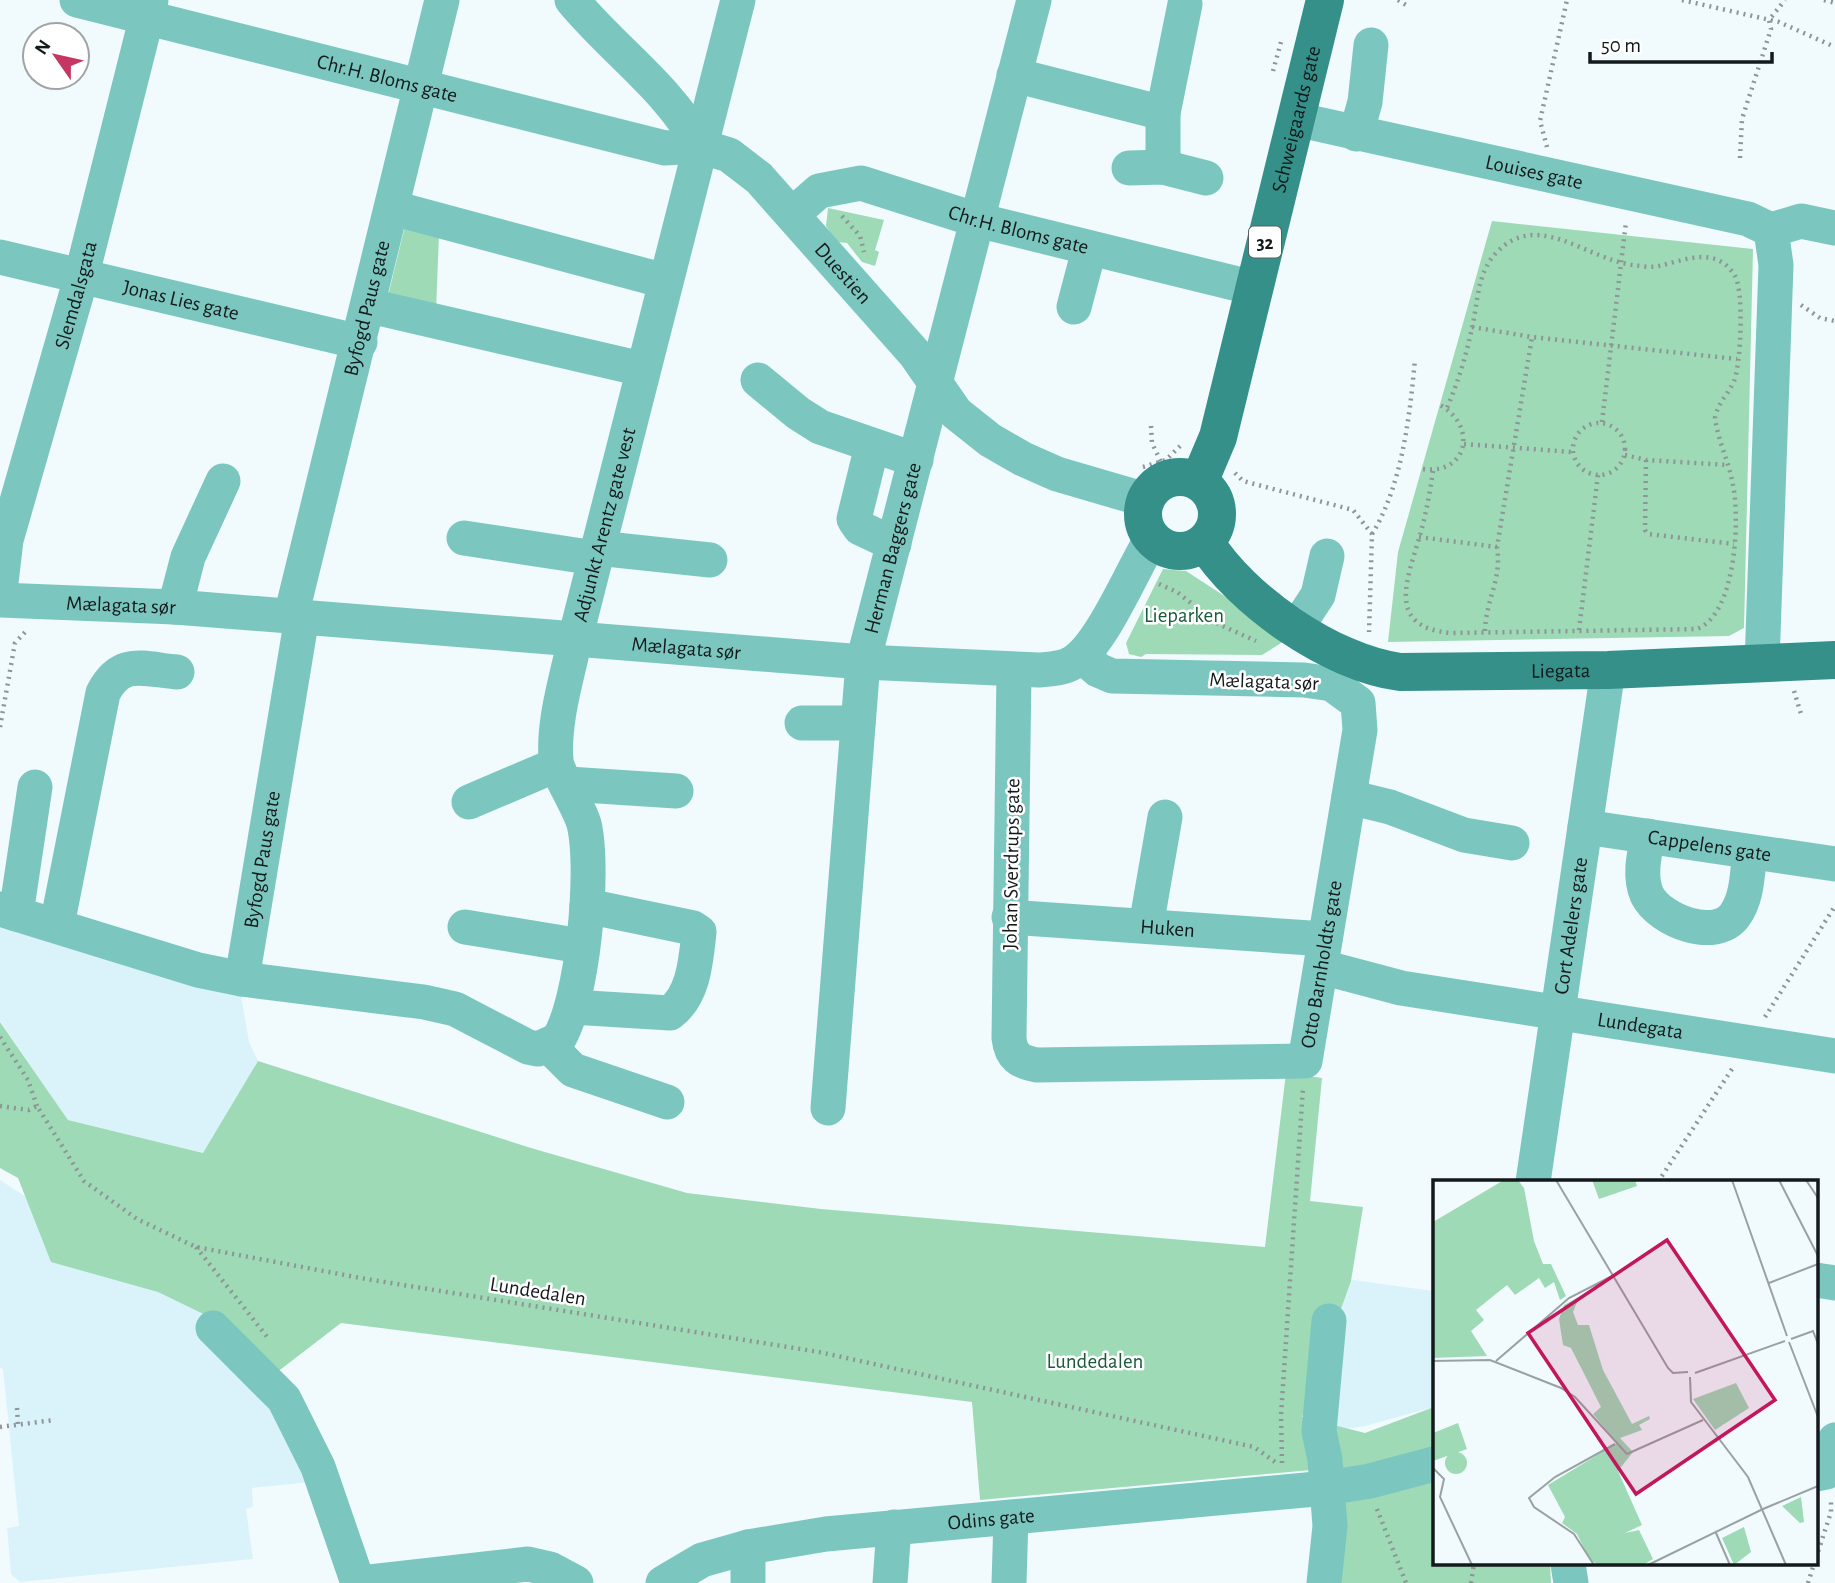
<svg xmlns="http://www.w3.org/2000/svg" width="1835" height="1583" font-family="'Alegreya Sans',sans-serif">
  <style>
    .built { fill: #daf3fa }
    .green { fill: #9edab6 }
    .lines { fill: none; stroke-linecap: round; stroke-linejoin: round }
    .path { stroke: #8d9597; stroke-width: 4.5; stroke-dasharray: 2 5; stroke-linecap: butt }
    .minor { stroke: #7bc7c0; stroke-width: 35 }
    .major { stroke: #349089; stroke-width: 38 }
    .labels { text-anchor: middle; stroke-width: 5; stroke-linejoin: round; paint-order: stroke }
    .shield { fill: #fff; stroke: #5a5f5f; stroke-width: 2 }
    .shield-label { font-size: 19px; font-weight: bold; fill: #141a1b }
    .street-label { font-size: 21px; fill: #141a1b; stroke: #fff }
    .park-label { font-size: 21px; fill: #1a5b3b; stroke: #fff }
    .inset-road { fill: none; stroke: #99a1a3; stroke-width: 2 }
    .view { fill: #c2185b; fill-opacity: 0.15; stroke: #c2185b; stroke-width: 3.5 }
    .inset-edge { fill: none; stroke: #141a1b; stroke-width: 3.5 }
  </style>
  <rect width="100%" height="100%" fill="#f1fbfe"/>
  <g class="built">
    <polygon points="0,916 240,990 249,1042 258,1061 204,1153 68,1120 0,1021"/>
    <polygon points="0,1180 189,1302 206,1317 279,1404 311,1482 252,1488 253,1507 246,1509 253,1559 20,1582 11,1574 7,1528 19,1526 3,1369 0,1368"/>
    <polygon points="1301,1273 1434,1291 1434,1407 1365,1426 1331,1431"/>
  </g>
  <g class="green">
    <polygon points="828,208 884,220 875,250 879,252 875,266 862,262 847,243 836,242 826,226"/>
    <polygon points="1492,221 1753,249 1744,628 1729,636 1388,642 1398,552"/>
    <polygon points="406,222 439,234 436,311 387,300"/>
    <polygon points="1163,569 1186,571 1289,638 1262,655 1146,654 1141,657 1129,654 1126,643"/>
    <polygon points="0,1022 68,1120 203,1153 258,1061 531,1148 687,1193 821,1209 1265,1247 1286,1073 1322,1078 1310,1201 1363,1207 1351,1281 1302,1417 1365,1433 1434,1407 1434,1564 1550,1564 1551,1583 1325,1583 1333,1468 980,1500 972,1402 341,1323 276,1373 220,1322 158,1292 51,1262 18,1178 0,1168"/>
  </g>
  <g class="lines">
    <g class="path">
      <polyline points="1398,0 1406,5"/>
      <polyline points="1682,0 1779,22 1835,47"/>
      <polyline points="1824,0 1835,3"/>
      <polyline points="1273,71 1281,42"/>
      <polyline points="1547,147 1540,121 1567,0"/>
      <polyline points="1740,158 1742,119 1771,29 1769,20 1785,0"/>
      <polyline points="842,216 860,236 864,252"/>
      <polyline points="1801,305 1820,318 1835,321"/>
      <polyline points="1472,327 1532,337 1737,359"/>
      <polyline points="1602,422 1626,222"/>
      <circle cx="1599" cy="449" r="26"/>
      <polyline points="1151,426 1152,443 1161,462"/>
      <polyline points="1464,444 1572,452"/>
      <polyline points="1625,455 1646,460 1728,465"/>
      <polyline points="1646,460 1645,530 1648,534 1734,544"/>
      <polyline points="1143,467 1166,460 1180,446"/>
      <path d="M1423 469C1469 475 1478 424 1438 404"/>
      <path d="M1433 471C1430 492 1426 514 1420 535 1408 578 1384 628 1452 633L1697 629C1736 614 1740 520 1733 485 1729 462 1718 441 1715 418 1718 402 1728 395 1734 381 1741 364 1744 291 1735 276 1716 245 1685 260 1659 266 1650 268 1641 266 1633 265 1586 259 1537 209 1496 253 1477 273 1478 302 1472 328 1466 356 1458 382 1447 408"/>
      <polyline points="1235,473 1243,481 1353,510 1372,534 1369,632"/>
      <path d="M1372 534C1402 486 1410 415 1415 359"/>
      <polyline points="1419,537 1497,547"/>
      <polyline points="1159,584 1177,592 1216,623 1256,641"/>
      <polyline points="1579,630 1598,475"/>
      <path d="M1485 631C1486 598 1502 581 1497 547L1532 337"/>
      <polyline points="1794,691 1802,717"/>
      <polyline points="0,727 15,643 26,631"/>
      <polyline points="1765,1017 1835,906"/>
      <polyline points="0,1037 28,1080 37,1106"/>
      <polyline points="0,1106 29,1110 37,1106 84,1181 137,1219 196,1247 366,1279 819,1352 1254,1447 1278,1464"/>
      <polyline points="1658,1182 1732,1069"/>
      <polyline points="196,1247 268,1338"/>
      <polyline points="17,1408 18,1425"/>
      <polyline points="0,1427 54,1420"/>
      <polyline points="1282,1463 1281,1415 1303,1088"/>
      <polyline points="1377,1509 1406,1583"/>
      <polyline points="1816,1558 1831,1512 1831,1500"/>
      <polyline points="1471,1583 1474,1564"/>
      <polyline points="1808,1583 1814,1564"/>
    </g>
    <g class="minor">
      <path id="s1" d="M77 0 665 148 700 146"/>
      <path id="s2" d="M572 0C614 51 668 87 700 146L729 155 759 178 916 355 956 413 990 440 1023 459 1057 474 1146 500"/>
      <polyline points="1014,75 1163,113"/>
      <path id="s3" d="M1295 119 1748 219 1771 230 1776 265 1762 664"/>
      <polyline points="1356,134 1365,102 1371,45"/>
      <polyline points="1163,167 1163,113 1185,4"/>
      <polyline points="1129,168 1163,167 1206,178"/>
      <polyline points="393,208 665,281"/>
      <path id="s4" d="M793 214 819 191 861 183 977 220 1254 288"/>
      <polyline points="1771,230 1801,221 1835,228"/>
      <path id="s5" d="M0 257 360 342"/>
      <polyline points="370,306 642,369"/>
      <polyline points="1074,307 1089,250"/>
      <polyline points="758,380 798,413 820,427 916,460"/>
      <polyline points="872,446 854,519 860,528 894,544"/>
      <polyline points="464,538 595,558"/>
      <polyline points="597,548 710,560"/>
      <path id="s6" d="M0 591 6 540 81 278 151 0"/>
      <path id="s7" d="M0 600 175 607 863 662 1039 670C1050 669 1062 669 1072 663 1101 647 1132 570 1152 538"/>
      <polyline points="175,607 188,557 223,481"/>
      <path id="s8" d="M291 616 442 0"/>
      <polyline points="1297,627 1318,595 1327,556"/>
      <path id="s9" d="M1014 670 1009 1038C1011 1057 1020 1062 1037 1065L1305 1061 1360 730 1358 703 1332 684 1304 680 1112 676 1098 670 1082 656"/>
      <polyline points="802,723 858,723"/>
      <polyline points="568,784 676,791"/>
      <polyline points="1349,797 1390,807 1464,835 1512,843"/>
      <polyline points="469,802 556,765"/>
      <path id="s10" d="M1585 827 1835 864"/>
      <path d="M1648 836C1644 855 1639 877 1647 895 1660 921 1716 942 1735 915 1748 897 1747 872 1750 852"/>
      <path id="s11" d="M0 909 198 970 242 979 424 1002 455 1009 528 1047 538 1049 558 1040C583 1001 595 869 584 824 579 806 557 773 556 760 553 720 567 678 575 639L738 0"/>
      <polyline points="16,914 35,787"/>
      <path id="s12" d="M1009 917 1325 939"/>
      <path d="M57 925 103 693C121 658 143 669 177 672"/>
      <polyline points="1146,926 1165,817"/>
      <polyline points="465,927 581,946"/>
      <path id="s13" d="M1322 967 1401 988 1835 1056"/>
      <path id="s14" d="M242 979 302 617"/>
      <path d="M572 1007 670 1013C694 995 696 960 699 932L693 928 587 906"/>
      <polyline points="549,1046 573,1070 667,1102"/>
      <path id="s15" d="M828 1108 863 662 1034 0"/>
      <path id="s16" d="M1533 1182 1608 670"/>
      <polyline points="1816,1280 1835,1283"/>
      <polyline points="213,1328 284,1399 318,1467 358,1583"/>
      <polyline points="1816,1474 1826,1472 1835,1440"/>
      <polyline points="748,1547 748,1583"/>
      <polyline points="1568,1564 1571,1583"/>
      <polyline points="361,1583 528,1564 550,1569 576,1583"/>
      <path id="s17" d="M663 1583 702 1560 748 1547 826 1534 1327 1488 1370 1481 1434 1464"/>
      <polyline points="890,1583 894,1527"/>
      <polyline points="1009,1583 1011,1518"/>
      <polyline points="1324,1583 1330,1526 1325,1460 1319,1431 1329,1321"/>
    </g>
    <g class="major">
      <circle cx="1180" cy="514" r="37"/>
      <path id="s18" d="M1199 482 1218 437 1325 0"/>
      <path id="s19" d="M1205 542C1241 600 1331 663 1400 672L1608 670 1835 660"/>
    </g>
  </g>
  <g class="labels">
    <rect class="shield" x="1249" y="226.5" width="32" height="31" rx="5"/>
    <g class="shield-label">
      <text x="1265" y="249">32</text>
    </g>
    <g class="street-label">
      <text dy="7" stroke="none"><textPath href="#s1" startOffset="320">Chr.H. Bloms gate</textPath></text>
      <text dy="7" stroke="none"><textPath href="#s18" startOffset="376">Schweigaards gate</textPath></text>
      <text dy="7" stroke="none"><textPath href="#s3" startOffset="245">Louises gate</textPath></text>
      <text dy="7" stroke="none"><textPath href="#s4" startOffset="242">Chr.H. Bloms gate</textPath></text>
      <text dy="7" stroke="none"><textPath href="#s2" startOffset="390">Duestien</textPath></text>
      <text dy="7" stroke="none"><textPath href="#s6" startOffset="306">Slemdalsgata</textPath></text>
      <text dy="7" stroke="none"><textPath href="#s5" startOffset="186">Jonas Lies gate</textPath></text>
      <text dy="7" stroke="none"><textPath href="#s8" startOffset="317">Byfogd Paus gate</textPath></text>
      <text dy="7" stroke="none"><textPath href="#s11" startOffset="1113">Adjunkt Arentz gate vest</textPath></text>
      <text dy="7" stroke="none"><textPath href="#s15" startOffset="565">Herman Baggers gate</textPath></text>
      <text dy="7" stroke="none"><textPath href="#s7" startOffset="121">Mælagata sør</textPath></text>
      <text dy="7" stroke="none"><textPath href="#s7" startOffset="688">Mælagata sør</textPath></text>
      <text dy="7" stroke="none"><textPath href="#s19" startOffset="401">Liegata</textPath></text>
      <text transform="translate(1264 681) rotate(2)" y="7">Mælagata sør</text>
      <text dy="7" stroke="none"><textPath href="#s10" startOffset="126">Cappelens gate</textPath></text>
      <text dy="7" stroke="none"><textPath href="#s14" startOffset="121">Byfogd Paus gate</textPath></text>
      <text transform="translate(1011 864) rotate(-89)" y="7">Johan Sverdrups gate</text>
      <text dy="7" stroke="none"><textPath href="#s16" startOffset="259">Cort Adelers gate</textPath></text>
      <text dy="7" stroke="none"><textPath href="#s12" startOffset="159">Huken</textPath></text>
      <text dy="7" stroke="none"><textPath href="#s9" startOffset="777">Otto Barnholdts gate</textPath></text>
      <text dy="7" stroke="none"><textPath href="#s13" startOffset="324">Lundegata</textPath></text>
      <text transform="translate(538 1291) rotate(9)" y="7">Lundedalen</text>
      <text dy="7" stroke="none"><textPath href="#s17" startOffset="338">Odins gate</textPath></text>
    </g>
    <g class="park-label">
      <text x="1184" y="622">Lieparken</text>
      <text x="1095" y="1368">Lundedalen</text>
    </g>
  </g>
  <g transform="translate(1433 1180)">
    <rect width="385" height="385" fill="#f1fbfe"/>
    <path d="M71 0H85L91 8 101 61 110 84H118L133 116 127 120 121 102 112 108 106 98 82 115 74 105 43 130 51 140 38 151 54 176 0 178V42ZM159 0H202L204 6 166 19ZM146 117 140 132 145 145H156L170 190 199 244 216 236 217 239 206 245 209 250 187 258 200 272 185 291 209 345 192 353 206 350 220 379 210 385H166L157 380 144 354 129 343 132 337 115 305 184 263 160 234 168 227 138 168 130 165 126 139 131 125ZM303 203 316 228 282 250 260 219ZM25 243 34 269 0 281V253ZM12 283a11 11 0 1 1 22 0a11 11 0 1 1-22 0ZM368 317 371 342 367 343 349 326ZM311 347 318 372 301 385 289 358Z" fill="#9edab6"/>
    <path class="inset-road" d="M123 0 235 188 240 193 255 192M299 0 354 156M346 0 385 76M373 0 385 18M336 103 385 84M358 159 380 151 385 164M356 162 385 237M0 181 57 180 128 208 142 217 194 274 270 240M63 181 136 118 181 95M262 193 352 161M257 197 258 222 315 297 353 385M0 288 11 299 7 317 39 385M330 329 385 306M283 353 297 385M161 385 141 354 101 327 96 318 122 297 182 264M215 385 330 329"/>
    <path class="view" d="M234 60 342 220 203 314 95 153Z"/>
    <rect width="385" height="385" class="inset-edge"/>
  </g>
  <g transform="translate(56 56) rotate(304)"><circle r="33" fill="#ffffff" stroke="#a1a3a4" stroke-width="2"/>
  <path d="M0-5L12 26L0 18L-12 26Z" fill="#c53662"/>
  <text y="-10" font-size="19" font-weight="bold" text-anchor="middle" fill="#141a1b">N</text>
  </g>
  <path d="M1590 52v10h182v-10" fill="none" stroke="#141a1b" stroke-width="3.5"/>
  <text x="1601" y="52" font-size="21" fill="#141a1b" stroke="#ffffff" stroke-width="5" paint-order="stroke">50 m</text>
</svg>
